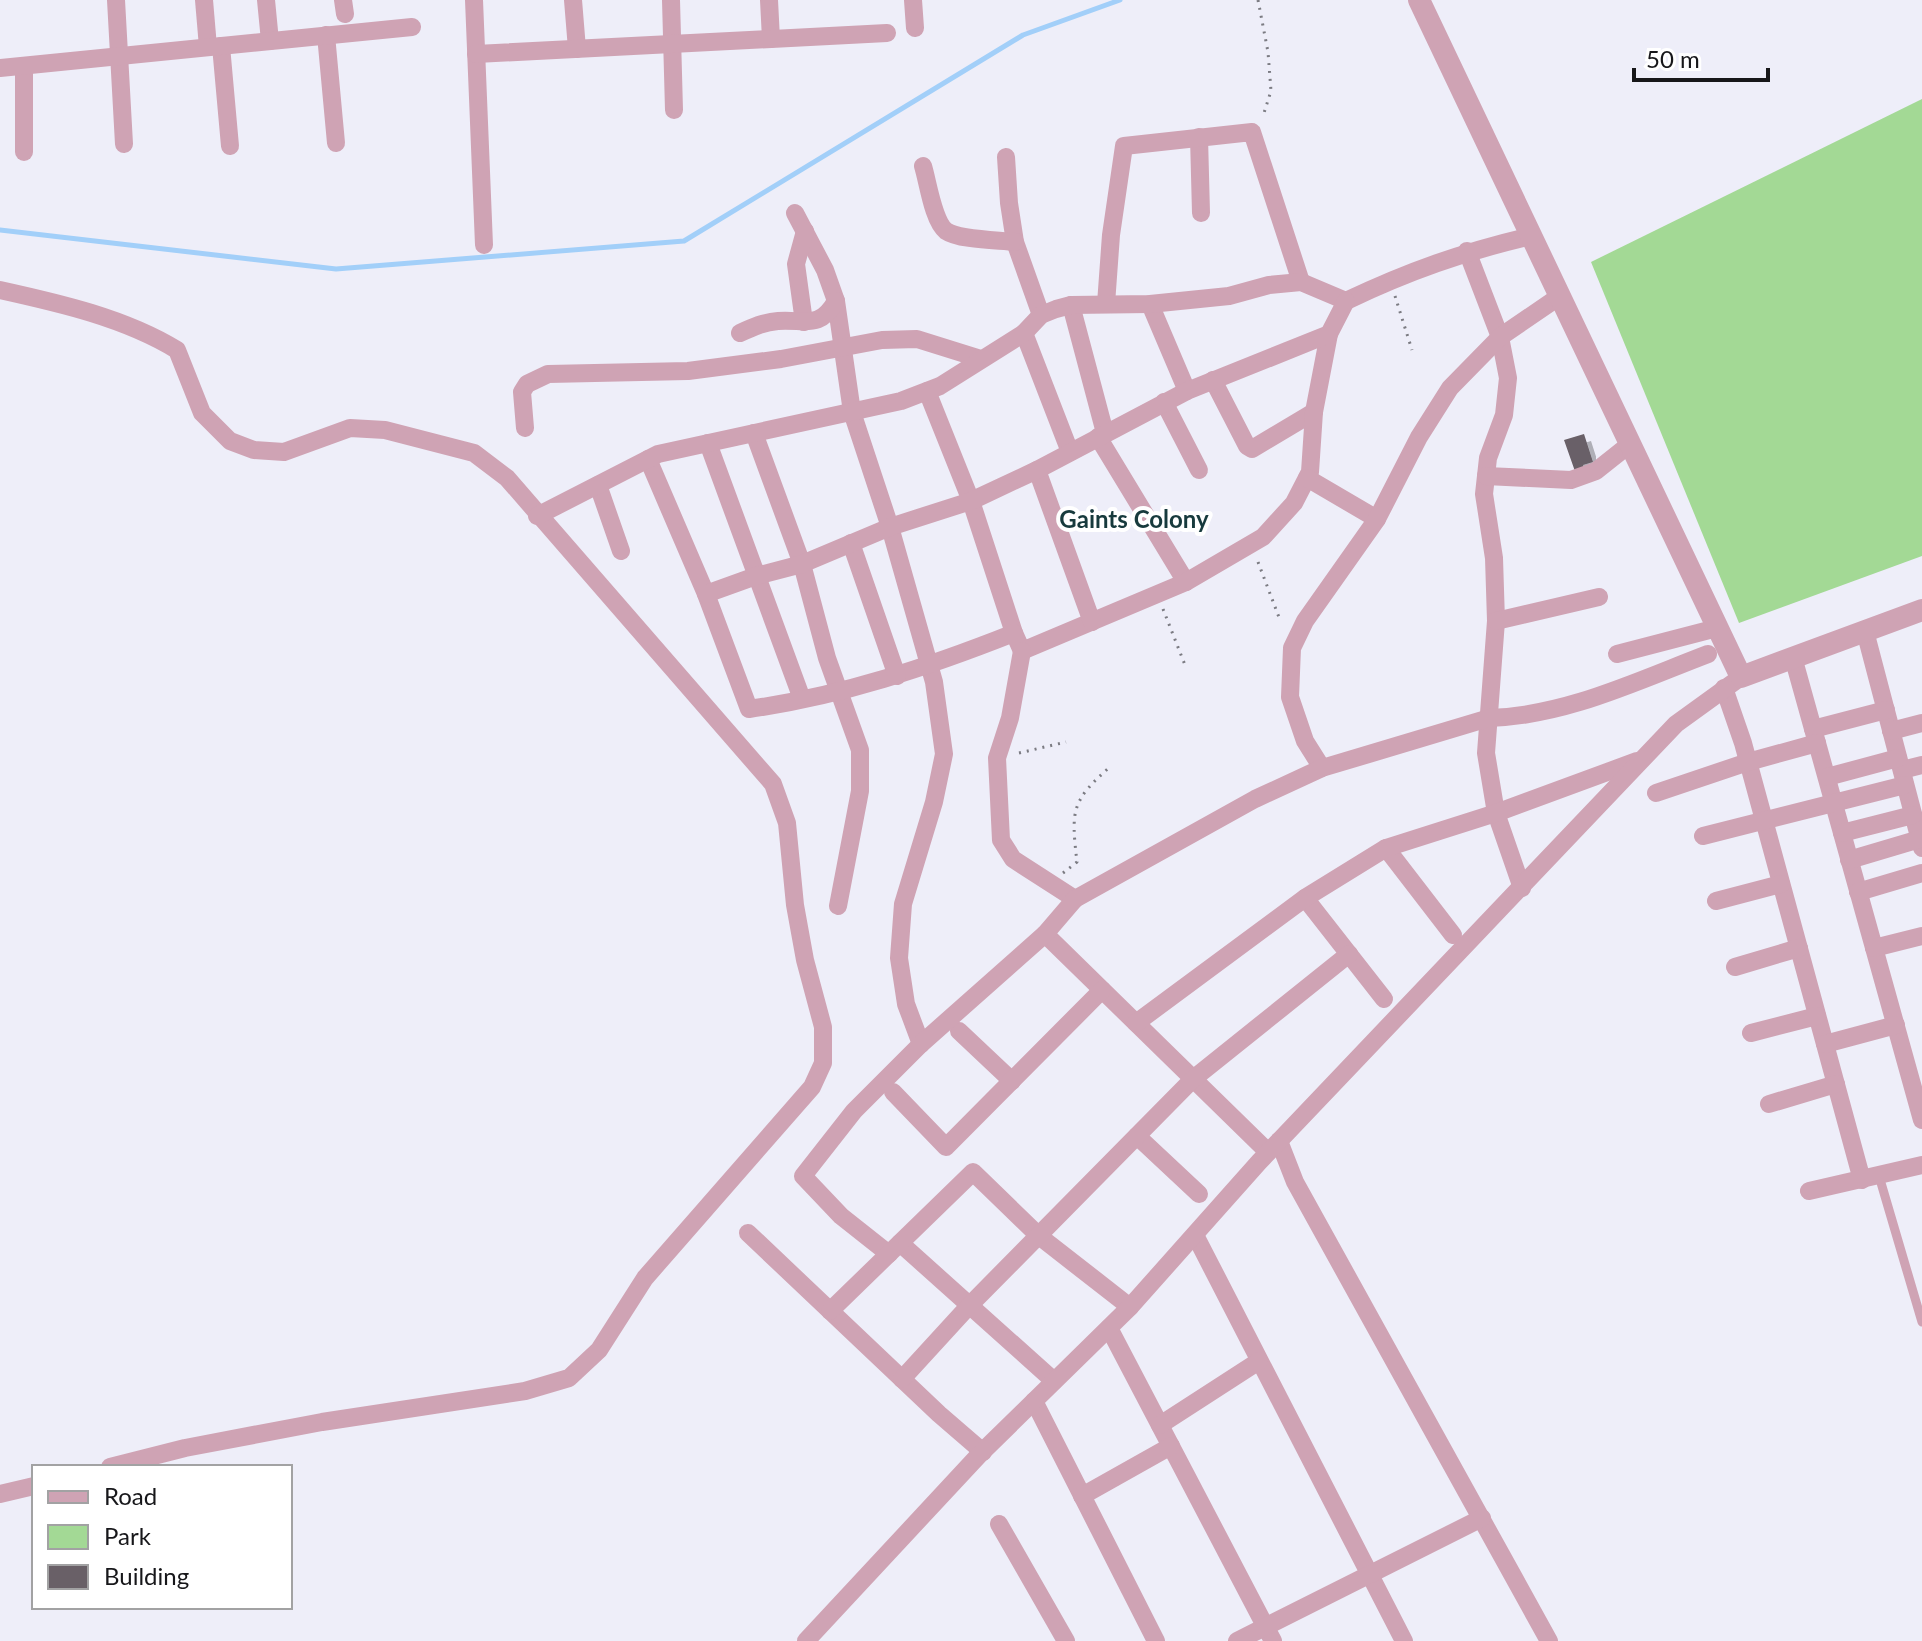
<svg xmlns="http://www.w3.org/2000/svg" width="1922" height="1641" font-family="Lato,sans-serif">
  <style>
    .green { fill: #a3d995 }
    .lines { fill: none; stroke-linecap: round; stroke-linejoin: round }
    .stream { stroke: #a2cff9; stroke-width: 5 }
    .building { fill: #696067; filter: url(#shadow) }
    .path { stroke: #7b7b82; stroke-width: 3; stroke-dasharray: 2 6; stroke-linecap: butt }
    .service { stroke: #cfa3b4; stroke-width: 9 }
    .minor { stroke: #cfa3b4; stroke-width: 18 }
    .tertiary { stroke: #cfa3b4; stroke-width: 22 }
    .labels { text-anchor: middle; stroke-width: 8; stroke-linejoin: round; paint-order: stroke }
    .neighbourhood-label { font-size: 24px; font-weight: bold; fill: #173a3d; stroke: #fff }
  </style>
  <defs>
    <filter id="shadow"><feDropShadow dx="7" dy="7" stdDeviation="0" flood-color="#0004"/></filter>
  </defs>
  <rect width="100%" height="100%" fill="#eeeef9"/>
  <polygon class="green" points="1922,99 1922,556 1739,623 1591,262"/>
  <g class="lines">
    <polyline class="stream" points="0,230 336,269 684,241 1023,35 1120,0"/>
  </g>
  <polygon class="building" points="1584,434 1593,462 1583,465 1586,473 1577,477 1564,440"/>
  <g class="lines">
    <g class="path">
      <polyline points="1258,0 1268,52 1271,91 1263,116"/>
      <polyline points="1395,296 1412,350"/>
      <polyline points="1258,562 1280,620"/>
      <polyline points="1163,609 1185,665"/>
      <polyline points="1019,753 1066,742"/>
      <path d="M1063 873 1077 862C1071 810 1071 801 1111 766"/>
    </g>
    <polyline class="service" points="1879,1176 1922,1322"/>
    <g class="minor">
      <polyline points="116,0 124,144"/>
      <polyline points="204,0 208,47"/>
      <polyline points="266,0 270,41"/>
      <polyline points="343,0 345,14"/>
      <polyline points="474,0 484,245"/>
      <polyline points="573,0 577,49"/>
      <polyline points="671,0 674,110"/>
      <polyline points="769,0 771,39"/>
      <polyline points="913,0 915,28"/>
      <polyline points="326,35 336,143"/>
      <polyline points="221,46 230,146"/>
      <polyline points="476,54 887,33"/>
      <polyline points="24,66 24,152"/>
      <polyline points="0,68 412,27"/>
      <polyline points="1199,137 1201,213"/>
      <polyline points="1006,157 1009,203 1015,242 1041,315"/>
      <path d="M923 166C928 182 933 221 946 231 959 240 998 240 1015 242"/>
      <polyline points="795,213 825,270 836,301 852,412 890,527 934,682 944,754 934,802 903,904 899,958 906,1004 921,1044"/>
      <polyline points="1467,251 1500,337 1508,378 1504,415 1488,458 1484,494 1494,558 1496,621 1486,753 1496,813 1522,888"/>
      <path d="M0 290C59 303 125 318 177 350L202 413 230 441 254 450 284 452 350 428 385 430 474 453 507 478 773 784 787 823 795 905 805 960 823 1027V1063L812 1087 645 1278 599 1350 569 1378 525 1391 322 1422 185 1448 110 1467"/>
      <polyline points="1106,304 1111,235 1124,146 1252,132 1301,282"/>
      <polyline points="1150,304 1187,391"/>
      <polyline points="1071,305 1105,433"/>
      <polyline points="804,322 796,264 805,231"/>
      <path d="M740 333C753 327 764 322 778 321 806 319 819 330 836 301"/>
      <polyline points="1024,333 1070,452"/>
      <polyline points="1213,380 1247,446 1252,449 1314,412"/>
      <polyline points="927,391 971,501 1014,633"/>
      <polyline points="1164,402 1199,470"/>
      <polyline points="525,428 522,392 527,384 548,374 688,371 781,359 882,340 917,339 981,359"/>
      <polyline points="754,433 802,564 827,658 860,750 860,791 838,906"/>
      <polyline points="1098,437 1186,582"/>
      <polyline points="708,443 802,699"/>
      <path d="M648 459 706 594 749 709C841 696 928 667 1014 633L1022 651 1186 582 1263 537 1294 503 1310 472 1314 412 1329 334"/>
      <polyline points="1037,470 1092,622"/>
      <polyline points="1486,476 1571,480 1596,471 1630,444"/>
      <polyline points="1307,478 1377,519"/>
      <polyline points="598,485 621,551"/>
      <path d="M537 516 658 454 901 401 940 386 1024 333 1041 315 1056 309 1071 305 1150 304 1229 296 1269 285 1301 282 1346 301C1409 271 1463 252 1531 236"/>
      <polyline points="851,543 897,676"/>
      <polyline points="706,594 756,576 802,564 890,527 971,501 1037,470 1187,391 1329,334 1346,301"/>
      <polyline points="1496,621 1599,597"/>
      <polyline points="1865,631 1922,848"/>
      <polyline points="1022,651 1010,718 997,758 1001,840 1013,859 1075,899"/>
      <polyline points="1617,654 1717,628"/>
      <polyline points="1793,657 1922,1120"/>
      <polyline points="1724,688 1743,743 1862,1180"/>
      <polyline points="1813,729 1886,710"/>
      <polyline points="1891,731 1922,723"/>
      <polyline points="1322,768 1305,741 1290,697 1292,648 1305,621 1377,519 1419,437 1450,388 1500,337 1560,296"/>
      <polyline points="1902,770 1922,765"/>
      <polyline points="1827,777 1898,758"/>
      <polyline points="1656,793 1748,762 1817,743"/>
      <polyline points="1842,833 1913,815"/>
      <polyline points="1703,836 1905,785"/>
      <polyline points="1386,848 1453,935"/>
      <polyline points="1849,860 1920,839"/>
      <polyline points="1858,892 1922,873"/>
      <polyline points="1305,898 1384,999"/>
      <polyline points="1716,901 1781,884"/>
      <polyline points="1045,934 1268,1152"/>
      <polyline points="1874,948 1922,936"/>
      <polyline points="1735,967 1799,948"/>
      <polyline points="1136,1023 1305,898 1386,848 1496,813 1637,761"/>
      <polyline points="959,1031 1012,1081"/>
      <polyline points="1751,1033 1817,1016"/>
      <polyline points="1825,1044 1896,1025"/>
      <polyline points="893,1092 946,1147 1102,990"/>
      <polyline points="1769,1104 1836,1084"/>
      <polyline points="1137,1136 1199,1194"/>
      <polyline points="1279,1141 1295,1182 1549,1641"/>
      <polyline points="1809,1191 1922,1165"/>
      <polyline points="748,1233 939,1414 983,1452"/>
      <polyline points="1195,1235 1404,1641"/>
      <polyline points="900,1243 1054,1381"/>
      <path d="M889 1254 841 1216 803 1176 854 1111 921 1044 1045 934 1075 899 1255 799 1322 768 1489 718C1565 716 1637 681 1708 654"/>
      <polyline points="830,1311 973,1172 1039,1236 1130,1307"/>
      <polyline points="1109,1328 1273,1641"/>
      <polyline points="902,1379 967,1308 1193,1079 1349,954"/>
      <polyline points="1034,1401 1156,1641"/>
      <polyline points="1160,1425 1259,1361"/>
      <polyline points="0,1494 34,1486"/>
      <polyline points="1082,1496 1171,1446"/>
      <polyline points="999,1524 1066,1641"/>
      <polyline points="806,1641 979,1455 1130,1307 1259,1162 1676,724 1741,677"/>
      <polyline points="1237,1641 1482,1518"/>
    </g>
    <polyline class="tertiary" points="1419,0 1741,677 1922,610"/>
  </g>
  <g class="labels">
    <g class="neighbourhood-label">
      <text x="1134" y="528">Gaints Colony</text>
    </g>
  </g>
  <rect x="32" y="1465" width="260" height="144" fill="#ffffff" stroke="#a2a2a3" stroke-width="2"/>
  <rect x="48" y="1491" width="40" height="12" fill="#cfa3b4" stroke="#a2a2a3" stroke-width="2"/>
  <text x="104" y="1505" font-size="24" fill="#17171a">Road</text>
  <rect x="48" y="1525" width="40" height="24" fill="#a3d995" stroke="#a2a2a3" stroke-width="2"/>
  <text x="104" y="1545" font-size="24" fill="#17171a">Park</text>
  <rect x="48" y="1565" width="40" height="24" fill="#696067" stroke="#a2a2a3" stroke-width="2"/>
  <text x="104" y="1585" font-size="24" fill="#17171a">Building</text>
  <path d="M1634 68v12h134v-12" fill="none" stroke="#17171a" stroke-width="4"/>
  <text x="1646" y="68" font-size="24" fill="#17171a" stroke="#ffffff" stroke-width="6" paint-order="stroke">50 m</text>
</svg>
